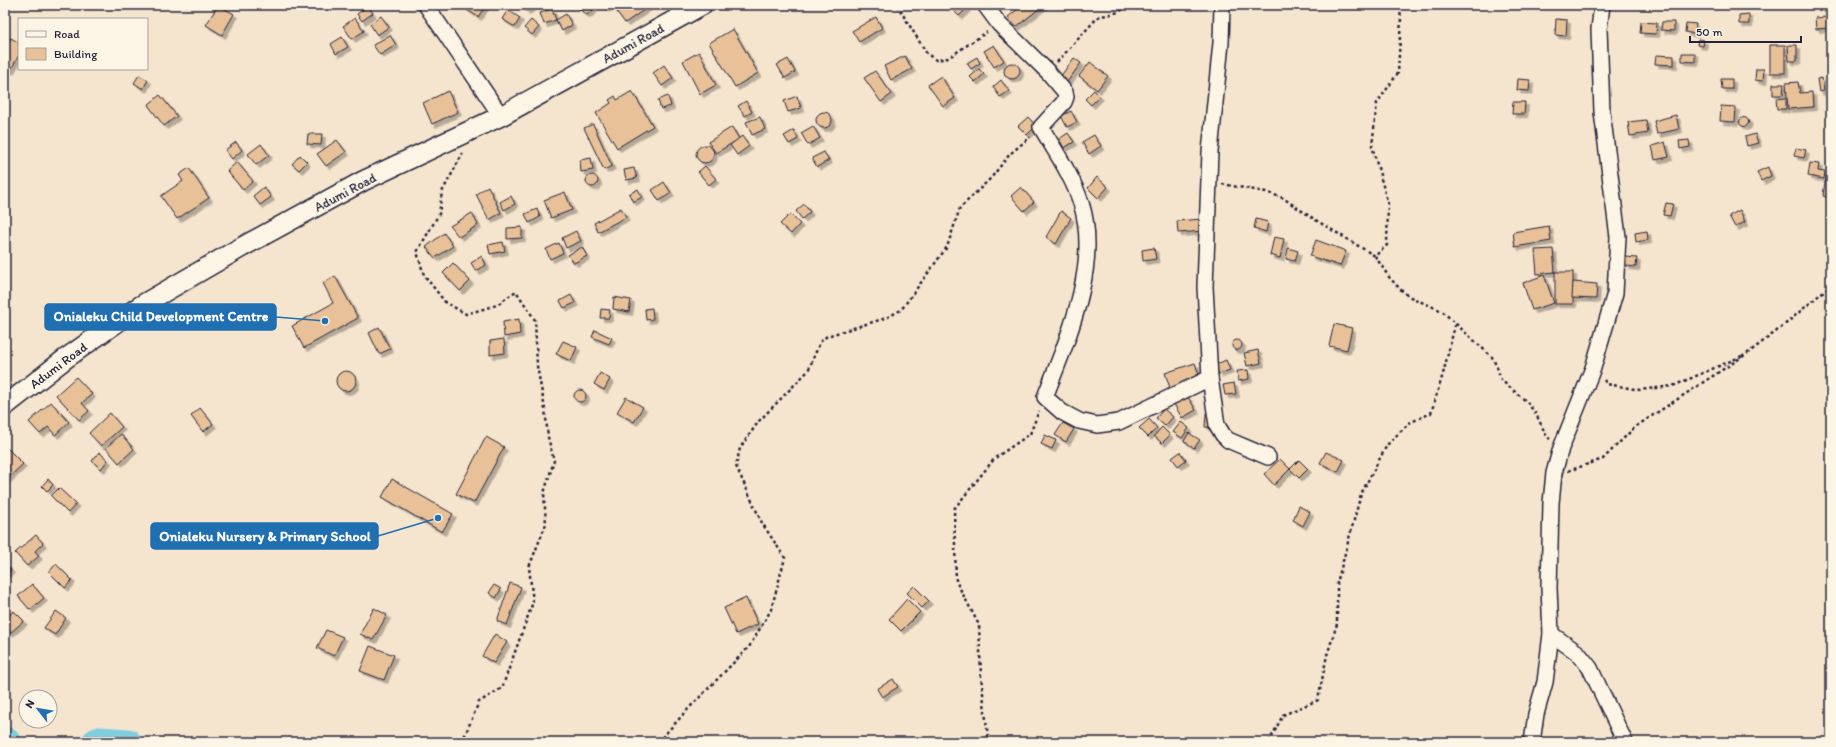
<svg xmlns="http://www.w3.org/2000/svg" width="1836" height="747" font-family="Itim,sans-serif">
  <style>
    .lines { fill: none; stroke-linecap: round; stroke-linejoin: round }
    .river { stroke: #80cedd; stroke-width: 27 }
    .building { fill: #e8c198; stroke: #22223b; filter: url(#shadow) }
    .minor-casing { stroke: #22223b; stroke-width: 18 }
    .major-casing { stroke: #22223b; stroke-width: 22 }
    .path { stroke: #22223b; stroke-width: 2.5; stroke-dasharray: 3 3; stroke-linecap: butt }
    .minor { stroke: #fcf5e5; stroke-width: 15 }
    .major { stroke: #fcf5e5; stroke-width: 19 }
    .labels { text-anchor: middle; stroke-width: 3; stroke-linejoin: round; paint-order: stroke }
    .street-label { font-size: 13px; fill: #22223b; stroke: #fcf5e5 }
    .leader { fill: none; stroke: #1f6fb2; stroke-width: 1.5 }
    .callout-dot { fill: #1f6fb2; stroke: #fcf5e5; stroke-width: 1.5 }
    .callout { fill: #1f6fb2; stroke: #1f6fb2; stroke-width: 1.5 }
    .callout-label { font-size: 14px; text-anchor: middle; font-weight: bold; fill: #fff }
  </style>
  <defs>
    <filter id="shadow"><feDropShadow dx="3.5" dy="3.5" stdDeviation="0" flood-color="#0004"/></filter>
  </defs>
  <rect width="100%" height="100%" fill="#f6e5ce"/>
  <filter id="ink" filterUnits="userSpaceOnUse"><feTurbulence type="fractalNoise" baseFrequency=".025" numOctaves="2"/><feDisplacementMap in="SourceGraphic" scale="8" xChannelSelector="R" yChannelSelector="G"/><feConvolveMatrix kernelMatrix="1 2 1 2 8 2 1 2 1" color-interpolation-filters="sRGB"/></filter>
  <g filter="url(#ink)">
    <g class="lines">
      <g class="river">
        <polyline points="5,740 8,742"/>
        <polyline points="95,742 99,740 128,742"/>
      </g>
    </g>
    <g class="building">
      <polygon points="218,5 234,14 222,35 206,25"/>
      <polygon points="465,5 486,5 478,17 463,7"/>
      <polygon points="522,5 531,5 532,7 526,11"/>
      <polygon points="584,5 591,5 594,9 587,15 579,9"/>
      <polygon points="600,5 609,5 606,9"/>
      <polygon points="618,5 651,5 625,23 614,8"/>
      <polygon points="955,5 964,5 967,8 959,16 952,9"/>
      <polygon points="1023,5 1044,5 1016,27 1008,17"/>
      <polygon points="1720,5 1735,5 1735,7"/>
      <polygon points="1817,5 1831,5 1828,9 1824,11 1820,9"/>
      <polygon points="367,6 373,13 362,21 357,14"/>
      <polygon points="552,9 556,20 544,24 540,13"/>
      <polygon points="508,10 520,18 515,27 502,19"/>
      <polygon points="566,14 572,25 562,31 556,20"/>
      <polygon points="1749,14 1749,24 1739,24 1739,15"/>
      <polygon points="381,16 389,27 377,35 370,24"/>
      <polygon points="876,17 882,28 859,42 852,31"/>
      <polygon points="1827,17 1828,28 1816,29 1815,18"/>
      <polygon points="355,18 364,31 352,39 343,26"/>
      <polygon points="1556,19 1567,20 1566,36 1555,35"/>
      <polygon points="531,20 539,27 532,35 524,28"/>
      <polygon points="1641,22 1657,23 1656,34 1640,33"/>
      <polygon points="1662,22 1674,22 1674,31 1661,30"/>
      <polygon points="1686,23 1696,24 1695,34 1685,32"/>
      <polygon points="733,29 758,73 735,87 709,43"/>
      <polygon points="5,34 9,37 5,44"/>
      <polygon points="390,35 396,45 380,55 373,45"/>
      <polygon points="342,37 348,47 336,54 331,44"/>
      <polygon points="11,38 19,43 19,55 10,71 5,68 5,48"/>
      <polygon points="1698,39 1704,40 1703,46 1697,45"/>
      <polygon points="994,45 1004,61 994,67 984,51"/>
      <rect x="1770" y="45" width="15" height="28"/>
      <polygon points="1788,45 1797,45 1797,61 1789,61"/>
      <polygon points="699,52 716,85 700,94 683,61"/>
      <polygon points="1682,53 1695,53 1695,62 1682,61"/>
      <polygon points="1656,55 1674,56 1674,65 1655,64"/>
      <polygon points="905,56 912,69 891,80 884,66"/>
      <polygon points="977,57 980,63 971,69 967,63"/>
      <polygon points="1074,58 1081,63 1067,82 1060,77"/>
      <polygon points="788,59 795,72 785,78 777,65"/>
      <polygon points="1090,62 1108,76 1097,90 1079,76"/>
      <circle cx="1012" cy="71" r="8"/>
      <polygon points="664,65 673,78 662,86 653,73"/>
      <polygon points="979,69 984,74 975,82 970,77"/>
      <polygon points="1756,69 1764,69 1763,81 1755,80"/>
      <polygon points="875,71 892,94 881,102 864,78"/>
      <polygon points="139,75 148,80 143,89 134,83"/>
      <polygon points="941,76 955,98 943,106 928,85"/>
      <polygon points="1822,78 1824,91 1819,92 1817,79"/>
      <polygon points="1518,79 1530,80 1529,91 1517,90"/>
      <polygon points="1721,79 1732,79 1732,89 1722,89"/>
      <polygon points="1001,80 1009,91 1000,97 993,87"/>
      <polygon points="1828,80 1831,80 1831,116 1829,116"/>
      <polygon points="1798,82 1800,93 1812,92 1813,107 1788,109 1786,83"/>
      <polygon points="1773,84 1784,84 1783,95 1773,95"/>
      <polygon points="1094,90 1100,96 1091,105 1085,99"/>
      <polygon points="448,91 458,112 432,124 423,103"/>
      <polygon points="632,91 653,126 617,148 596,113 611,103 609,100 615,96 617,100"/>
      <polygon points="160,95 177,116 164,126 148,105"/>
      <polygon points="668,96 671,106 661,109 658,100"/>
      <polygon points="797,96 801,108 788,112 784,101"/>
      <polygon points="1786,98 1786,109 1777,109 1776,99"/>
      <polygon points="746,101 752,112 745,116 738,106"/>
      <polygon points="1513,102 1525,102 1524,114 1512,114"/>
      <polygon points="1721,106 1736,107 1735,122 1720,121"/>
      <polygon points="1071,111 1077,122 1067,127 1061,116"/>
      <circle cx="824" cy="120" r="8"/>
      <polygon points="1676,115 1679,129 1657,134 1654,121"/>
      <polygon points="760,117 765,129 752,135 746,122"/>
      <polygon points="1028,117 1036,126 1027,135 1018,126"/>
      <circle cx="1744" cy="122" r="4.5"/>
      <polygon points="1646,120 1648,133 1630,136 1628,122"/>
      <polygon points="593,124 612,166 604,170 584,128"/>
      <polygon points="813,126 820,138 808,145 801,133"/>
      <polygon points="732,127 739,139 716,153 708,142"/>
      <polygon points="794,130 798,139 789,144 784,136"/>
      <polygon points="1068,133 1074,142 1064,148 1059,139"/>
      <polygon points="308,134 322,134 321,145 307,144"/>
      <polygon points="1755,134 1758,143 1747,146 1745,137"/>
      <polygon points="1094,135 1101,146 1089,154 1082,142"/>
      <polygon points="742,136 749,146 737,155 730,145"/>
      <polygon points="337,140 346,152 326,166 317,154"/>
      <polygon points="1689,140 1690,147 1680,149 1679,141"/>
      <polygon points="236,142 242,150 232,159 225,150"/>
      <polygon points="1665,142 1669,157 1655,160 1652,146"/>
      <polygon points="261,144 269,155 256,165 248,154"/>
      <circle cx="705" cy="154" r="9"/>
      <polygon points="1796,148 1806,150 1804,158 1794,156"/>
      <polygon points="824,152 829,160 817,167 812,158"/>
      <polygon points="300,155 307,162 299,170 292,164"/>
      <polygon points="591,158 593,170 581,172 580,160"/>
      <polygon points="237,162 253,181 243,190 227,171"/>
      <polygon points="1810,163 1819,164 1818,171 1825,172 1824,179 1808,176"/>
      <polygon points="705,166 716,179 709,185 698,172"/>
      <polygon points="1768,167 1771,176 1761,181 1757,172"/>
      <polygon points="189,168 209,198 177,219 161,196 183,181 179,175"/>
      <polygon points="634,168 637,178 626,180 624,170"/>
      <circle cx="592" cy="181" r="6"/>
      <polygon points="1097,177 1108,187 1098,198 1088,188"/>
      <polygon points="664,182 671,193 659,201 652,190"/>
      <polygon points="1825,182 1831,183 1830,197 1823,196"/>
      <polygon points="488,186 501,213 489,220 476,194"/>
      <polygon points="264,187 271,197 260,205 253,196"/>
      <polygon points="1021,187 1034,202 1024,211 1011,196"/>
      <polygon points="638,189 642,197 633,202 629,194"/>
      <polygon points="565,192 572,210 551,218 544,200"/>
      <polygon points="511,196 515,204 504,210 500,202"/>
      <polygon points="1666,203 1673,204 1670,216 1663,215"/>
      <polygon points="804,204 810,212 802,219 796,211"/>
      <polygon points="621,208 626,217 598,232 594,223"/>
      <polygon points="537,209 540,217 529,223 525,214"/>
      <polygon points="1740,210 1745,222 1735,227 1729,216"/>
      <polygon points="1061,211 1071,218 1056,244 1046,237"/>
      <polygon points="472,213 478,225 459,237 450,226"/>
      <polygon points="1831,213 1831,223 1826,219"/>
      <polygon points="790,214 800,224 791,234 780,224"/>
      <polygon points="1202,219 1204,231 1178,233 1177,221"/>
      <polygon points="1256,219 1268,222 1266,232 1254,228"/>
      <polygon points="1549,226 1551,241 1515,247 1513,232"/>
      <polygon points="522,227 522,238 507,239 507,228"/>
      <polygon points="576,231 581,241 566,248 562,238"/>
      <polygon points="1647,231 1648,240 1636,242 1635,233"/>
      <polygon points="444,233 453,246 435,258 426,247"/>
      <polygon points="1274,237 1284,239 1280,258 1270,255"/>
      <polygon points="1316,240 1346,251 1340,266 1310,256"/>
      <polygon points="503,242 505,251 490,254 488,245"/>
      <polygon points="559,243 563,253 550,259 546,249"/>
      <polygon points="582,247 587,256 574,263 568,255"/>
      <polygon points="1154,248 1156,259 1143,261 1142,250"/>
      <polygon points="1288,248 1298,251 1295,261 1286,259"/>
      <polygon points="1553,249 1555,272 1537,274 1535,250"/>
      <polygon points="482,256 486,265 476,271 471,263"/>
      <polygon points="1626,257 1637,258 1636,267 1626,266"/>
      <polygon points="453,263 470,281 460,291 443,273"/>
      <rect x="1555" y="272" width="18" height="32"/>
      <polygon points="1544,275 1554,303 1532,310 1523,283"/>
      <polygon points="335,276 358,318 304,348 292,326 333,303 323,283"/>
      <polygon points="1573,282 1597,284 1596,299 1572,298"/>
      <polygon points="571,295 575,303 564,308 560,301"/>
      <polygon points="614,297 631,300 629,312 613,309"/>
      <polygon points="652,308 653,319 646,320 645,309"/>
      <polygon points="601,309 610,310 609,318 600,318"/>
      <polygon points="519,319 520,334 504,337 503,322"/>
      <polygon points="1334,324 1352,328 1347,350 1329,346"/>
      <polygon points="379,327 390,349 379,354 369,333"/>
      <polygon points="595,330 612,338 609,344 592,337"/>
      <polygon points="504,339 505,353 490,355 490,341"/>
      <circle cx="1237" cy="345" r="5"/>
      <polygon points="563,341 577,347 571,361 556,354"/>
      <polygon points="1258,350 1261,363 1247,366 1244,353"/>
      <polygon points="1226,360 1230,370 1219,374 1215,365"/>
      <polygon points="1195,363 1200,378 1170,388 1165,373"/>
      <polygon points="1248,370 1249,379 1238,381 1237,371"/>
      <circle cx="346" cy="381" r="10"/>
      <polygon points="600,373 610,379 604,390 594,384"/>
      <polygon points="76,377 92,394 82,403 89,411 79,420 56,395"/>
      <polygon points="1234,383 1236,394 1225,395 1223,385"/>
      <circle cx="580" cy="396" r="6"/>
      <polygon points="626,397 643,407 634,422 617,412"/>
      <polygon points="1188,397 1196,410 1182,418 1174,404"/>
      <polygon points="51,402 69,422 55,435 48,427 40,434 29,422"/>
      <polygon points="200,408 213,424 203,432 191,416"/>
      <polygon points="1164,409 1173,417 1165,426 1156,418"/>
      <polygon points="110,413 122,427 101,446 89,433"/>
      <polygon points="1206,413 1214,413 1213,428 1205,427"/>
      <polygon points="1149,419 1157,428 1148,437 1139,428"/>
      <polygon points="1181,422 1189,428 1182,438 1173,432"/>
      <polygon points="1063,423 1074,429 1066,442 1055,435"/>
      <polygon points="1162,427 1170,435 1162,443 1154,436"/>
      <polygon points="1189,433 1200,440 1194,448 1184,441"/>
      <polygon points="121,434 134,449 119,463 106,448"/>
      <polygon points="1045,435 1056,440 1052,449 1041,444"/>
      <polygon points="486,437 504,447 474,503 456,494"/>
      <polygon points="5,446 23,464 5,481"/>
      <polygon points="99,452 108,460 101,469 92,461"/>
      <polygon points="1180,452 1186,460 1178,466 1172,458"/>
      <polygon points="1326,452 1344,460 1338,472 1320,463"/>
      <polygon points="1280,459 1290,469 1274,485 1264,474"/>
      <polygon points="1299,460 1308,469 1299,478 1290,469"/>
      <polygon points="48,479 53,485 47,491 42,486"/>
      <polygon points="392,479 453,514 442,532 382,497"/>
      <polygon points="59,488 76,504 68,513 51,496"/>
      <polygon points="1299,506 1310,512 1303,526 1293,520"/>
      <polygon points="36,535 43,543 35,551 39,556 27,566 15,553"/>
      <polygon points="5,563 11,570 5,575"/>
      <polygon points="56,564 72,580 65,588 49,572"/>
      <polygon points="510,583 521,587 507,625 497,621"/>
      <polygon points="32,584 44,598 30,610 18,596"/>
      <polygon points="494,585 501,589 496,598 489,593"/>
      <polygon points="914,586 929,601 922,608 907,593"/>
      <polygon points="746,598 758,624 736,634 724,608"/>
      <polygon points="907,599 920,612 901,631 889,619"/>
      <polygon points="374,608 387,615 373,640 360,634"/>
      <polygon points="14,611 24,621 10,633 5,627 5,619"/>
      <polygon points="56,611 66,618 55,635 44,628"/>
      <polygon points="326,630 343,637 334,656 317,648"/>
      <polygon points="495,634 507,642 494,663 482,656"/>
      <polygon points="370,646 394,655 384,680 360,671"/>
      <polygon points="893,679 898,687 882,697 877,689"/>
    </g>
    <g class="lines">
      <g class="minor-casing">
        <g id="minor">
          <polyline points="426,5 501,116"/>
          <path d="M985 5 999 24 1048 72 1065 92 1066 97 1064 102 1041 127C1055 151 1073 177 1081 203 1101 265 1067 340 1045 397L1062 412 1079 421 1097 425 1119 422 1210 378"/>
          <polyline points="1222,5 1221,43 1210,152 1205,287 1210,378 1217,425 1223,435 1228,440 1268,457"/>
          <polyline points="1551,634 1578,653 1590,668 1625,742"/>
          <polyline points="1532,742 1536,714 1545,682 1551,634 1549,588 1551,503 1554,473 1561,448 1593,368 1615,293 1618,237 1602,112 1599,29 1602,5"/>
        </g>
      </g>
      <g class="major-casing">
        <polyline id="major" points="5,406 65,359 140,306 242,247 363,181 501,116 702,5"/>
      </g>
      <g class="path">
        <polyline points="897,5 927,54 936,60 948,58 987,32"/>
        <polyline points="1057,62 1098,17 1119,12 1128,5"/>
        <polyline points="1222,184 1266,192 1283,198 1314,219 1375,256 1387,245 1388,204 1372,146 1377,103 1398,73 1401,18 1399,5"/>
        <polyline points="1375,256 1389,277 1400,289 1408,296 1442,311 1492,357 1497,367 1501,380 1527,402 1536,414 1547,437 1550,439"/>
        <polyline points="1604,380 1607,384 1640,390 1673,386 1742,356"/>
        <polyline points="1568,471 1603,459 1635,427 1748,353 1782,327 1831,285"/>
        <polyline points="462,742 479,702 502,688 533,602 529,567 546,524 544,493 554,461 548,437 545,409 537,366 535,320 516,291 497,305 466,314 445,302 424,275 417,252 439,214 442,192 463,153"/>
        <polyline points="658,742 690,707 749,647 771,610 785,558 762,523 736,466 740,448 759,421 808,371 820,342 827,336 886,318 901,310 947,247 960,208 991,178 1010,154 1030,137"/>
        <polyline points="985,742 988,737 981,676 979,625 956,581 954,509 995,458 1030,434 1039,411"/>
        <polyline points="1269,742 1283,715 1318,700 1327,655 1337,624 1337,583 1361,494 1387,445 1409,423 1431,413 1443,374 1455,325"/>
      </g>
      <use href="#minor" class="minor"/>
      <use href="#major" class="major"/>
    </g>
  </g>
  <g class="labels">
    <g class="street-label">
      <text transform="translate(633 43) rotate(-29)" y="5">Adumi Road</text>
      <text transform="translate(345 192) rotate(-28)" y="5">Adumi Road</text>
      <text transform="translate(58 365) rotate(-37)" y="5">Adumi Road</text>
    </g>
  </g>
  <path class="leader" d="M325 321L276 317M438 518L378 536"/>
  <g class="callout-dot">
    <circle cx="325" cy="321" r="4"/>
    <circle cx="438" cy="518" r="4"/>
  </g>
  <g class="callout">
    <rect x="45" y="304" width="231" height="26" rx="4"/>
    <rect x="151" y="523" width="227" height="26" rx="4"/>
  </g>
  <g class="callout-label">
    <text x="161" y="321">Onialeku Child Development Centre</text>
    <text x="265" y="541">Onialeku Nursery &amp; Primary School</text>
  </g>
  <rect width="1836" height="747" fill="none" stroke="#fcf5e5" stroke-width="20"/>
  <rect x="10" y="10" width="1816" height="727" fill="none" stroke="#22223b" stroke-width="1.5" filter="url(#ink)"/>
  <rect x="18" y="18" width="130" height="52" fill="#fcf5e5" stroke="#a5a1a1"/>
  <rect x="26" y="31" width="20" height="6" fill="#fcf5e5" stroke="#a5a1a1"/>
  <text x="54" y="38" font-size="12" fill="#22223b">Road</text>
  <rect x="26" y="48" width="20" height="12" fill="#e8c198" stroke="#a5a1a1"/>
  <text x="54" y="58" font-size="12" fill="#22223b">Building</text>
  <g transform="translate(38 709) rotate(301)"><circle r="19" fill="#fcf5e5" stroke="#a5a1a1"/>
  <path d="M0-3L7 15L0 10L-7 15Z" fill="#1f6fb2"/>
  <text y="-6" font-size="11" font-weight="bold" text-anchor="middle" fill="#22223b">N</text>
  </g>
  <path d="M1690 36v6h111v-6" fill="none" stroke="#22223b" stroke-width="2"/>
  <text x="1696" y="36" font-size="12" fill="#22223b" stroke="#fcf5e5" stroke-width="3" paint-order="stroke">50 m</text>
</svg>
